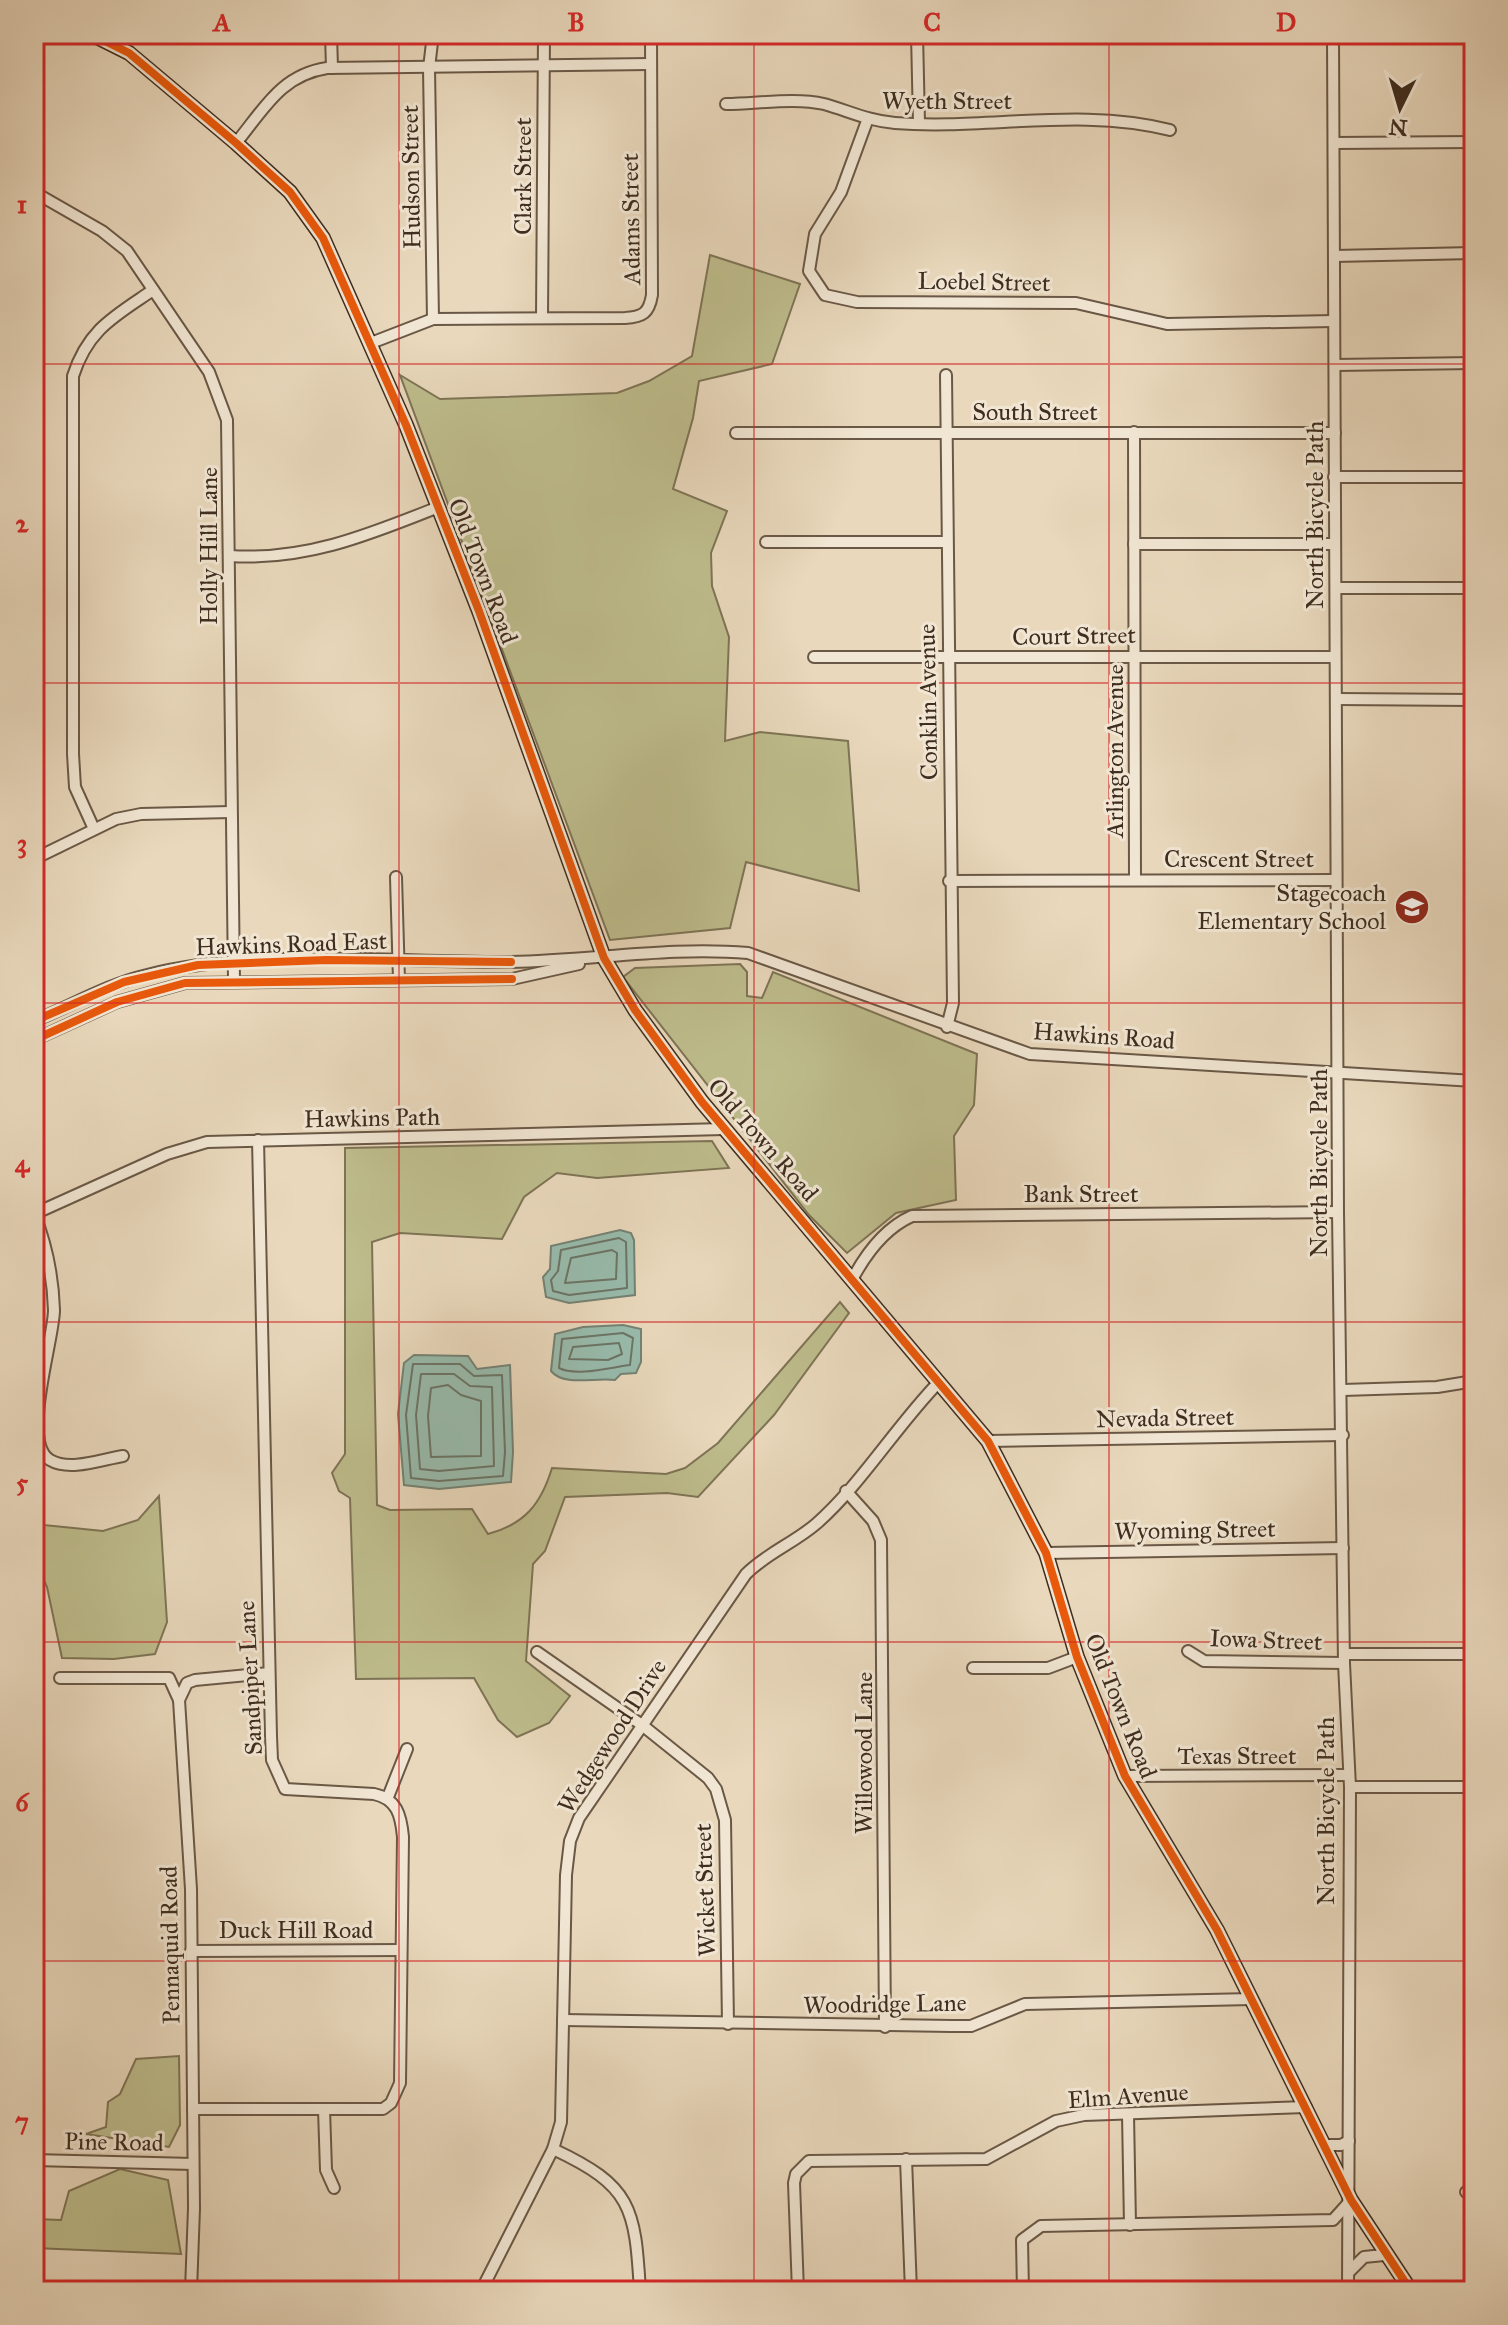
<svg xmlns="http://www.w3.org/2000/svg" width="1508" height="2325" font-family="'IM FELL Great Primer',serif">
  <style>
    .green { fill: #bebc8c; stroke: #7e7456; stroke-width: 2 }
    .water { fill: #98bbac; stroke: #748274; stroke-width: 2 }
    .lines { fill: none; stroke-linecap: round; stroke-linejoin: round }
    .shore { stroke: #6c7466; stroke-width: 2 }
    .minor-casing { stroke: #6a5846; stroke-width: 14 }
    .major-casing { stroke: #3f2d1f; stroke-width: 16 }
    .minor { stroke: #f1e6d3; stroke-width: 10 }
    .major { stroke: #e9d8bc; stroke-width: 12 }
    .cycleway-casing { stroke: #f1e6d3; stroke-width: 13 }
    .cycleway { stroke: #e8590c; stroke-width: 8 }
    .grid { fill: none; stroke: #d62828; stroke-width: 2; stroke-opacity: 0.55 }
    .labels { text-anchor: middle; stroke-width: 6; stroke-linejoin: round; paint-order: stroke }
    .street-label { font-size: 24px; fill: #3f2d1f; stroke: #f1e6d3 }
    .poi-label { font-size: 24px; fill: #3f2d1f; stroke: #f1e6d3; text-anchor: end }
    .neatline { fill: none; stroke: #d62828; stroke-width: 3 }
    .grid-label { font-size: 26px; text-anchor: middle; font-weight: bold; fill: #d62828 }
  </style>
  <rect width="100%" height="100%" fill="#e9d8bc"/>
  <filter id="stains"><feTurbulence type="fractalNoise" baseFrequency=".0025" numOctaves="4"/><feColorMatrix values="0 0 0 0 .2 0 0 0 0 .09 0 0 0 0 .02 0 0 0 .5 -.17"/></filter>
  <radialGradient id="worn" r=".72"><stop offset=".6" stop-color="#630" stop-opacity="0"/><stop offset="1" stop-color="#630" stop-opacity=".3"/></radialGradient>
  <g class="green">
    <polygon points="710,255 800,284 772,364 699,381 693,418 673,489 727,511 711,553 712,586 729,637 725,741 760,732 848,741 859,891 746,862 730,928 610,940 400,375 440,399 617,393 649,381 692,356"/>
    <polygon points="740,964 747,972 747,996 762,998 773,972 977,1054 974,1105 954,1136 956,1200 896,1213 847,1253 809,1215 623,977 635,968"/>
    <path d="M712 1141 729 1168 597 1178 557 1173 524 1197 502 1239 400 1233 372 1242 377 1505 390 1510 472 1509 488 1534C525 1524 541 1504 552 1468L666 1474 685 1468 718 1443 840 1302 849 1313 774 1415 698 1497 667 1493 565 1497 545 1551 533 1564 526 1661 570 1696 549 1723 517 1737 498 1720 474 1678 356 1679 350 1498 339 1491 332 1473 345 1454V1148Z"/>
    <polygon points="159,1496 167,1622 155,1654 114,1659 62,1658 47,1587 34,1557 34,1524 103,1531 138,1520"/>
    <polygon points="179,2056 180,2125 169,2147 86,2134 106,2127 108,2102 120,2094 136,2059"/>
    <polygon points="120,2169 168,2180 181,2254 34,2248 34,2219 61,2220 69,2191"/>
  </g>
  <g class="water">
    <polygon points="620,1230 631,1233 634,1240 635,1295 569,1303 546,1297 543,1277 550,1269 551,1246"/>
    <path d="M623 1325 641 1329V1362L636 1373 621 1374 615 1380C595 1377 564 1387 551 1371L555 1334 583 1327Z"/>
    <polygon points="414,1355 468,1356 477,1369 510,1365 513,1452 511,1482 439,1489 404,1485 398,1414 404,1363"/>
  </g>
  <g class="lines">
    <g class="shore">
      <polygon points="619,1238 626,1242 627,1288 569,1295 553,1291 551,1280 558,1271 561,1250"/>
      <polygon points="612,1250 617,1253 616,1279 565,1283 571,1258"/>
      <path d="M623 1333 633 1338 630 1365C612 1367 576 1377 559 1368L562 1339Z"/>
      <polygon points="619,1343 622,1354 608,1360 569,1359 573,1347"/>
      <polygon points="413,1364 460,1364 474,1376 502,1375 505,1452 503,1476 439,1481 411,1478 406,1415"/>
      <polygon points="421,1374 454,1374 470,1386 492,1387 494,1466 439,1471 420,1469 416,1415"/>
      <polygon points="448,1385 461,1395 481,1401 481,1456 431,1457 428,1416 431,1388"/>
    </g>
    <g class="minor-casing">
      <g id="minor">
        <polyline points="331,34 332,68"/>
        <polyline points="433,34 429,68 433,319"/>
        <polyline points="917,34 919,123"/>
        <polyline points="1333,34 1338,1212 1344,1663 1350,1787 1348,2291"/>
        <path d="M726 104C756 104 795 97 824 104 849 111 869 121 895 123 985 130 1081 107 1170 130"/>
        <polyline points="867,121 841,192 815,234 809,271 825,295 857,302 1076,303 1167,324 1333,321"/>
        <path d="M236 143C264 109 281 75 327 68L650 64"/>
        <polyline points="1334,143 1474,142"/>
        <polyline points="34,192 102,231 127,251 209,372 227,420 234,980"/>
        <polyline points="1334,256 1474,253"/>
        <polyline points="542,318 544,34"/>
        <path d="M371 343 433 319 625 318C643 317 649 313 652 295L651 34"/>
        <polyline points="1335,365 1474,363"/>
        <polyline points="946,375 953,1003 947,1027"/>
        <polyline points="1134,432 1135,878"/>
        <polyline points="736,433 1335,433"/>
        <polyline points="1334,477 1474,477"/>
        <polyline points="766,542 946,542"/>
        <polyline points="1134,544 1335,544"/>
        <path d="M230 556C305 561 368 535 436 508"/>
        <polyline points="1336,588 1474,588"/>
        <polyline points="814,657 1335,657"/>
        <polyline points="1337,699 1474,700"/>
        <path d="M94 829 75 787 73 754V376C88 329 115 316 153 290"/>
        <polyline points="34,859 116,819 141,814 231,812"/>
        <polyline points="396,877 399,980"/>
        <polyline points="949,881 1335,880"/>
        <path d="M34 1021C71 1006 108 984 147 975 257 947 397 963 511 962 590 961 669 946 748 953L1030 1054 1474 1081"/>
        <polyline points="34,1040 117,1002 185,983 512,979 579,964"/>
        <path d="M34 1213C46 1243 53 1278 54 1310 54 1340 20 1442 50 1460 70 1472 103 1459 123 1456"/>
        <polyline points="34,1214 167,1154 207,1142 724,1129"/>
        <path d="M853 1278C867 1252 885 1228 912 1216L1338 1212"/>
        <polyline points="1343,1390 1437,1387 1474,1381"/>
        <polyline points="988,1441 1343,1435"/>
        <polyline points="846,1491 873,1521 881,1540 885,2027"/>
        <polyline points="1046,1553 1343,1548"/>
        <polyline points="1188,1651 1204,1661 1344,1663"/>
        <polyline points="537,1652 642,1725 708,1778 716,1789 725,1820 728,2024"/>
        <polyline points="1344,1654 1474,1654"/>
        <polyline points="973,1668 1048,1668 1077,1657"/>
        <polyline points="60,1678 169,1678 179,1700"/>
        <polyline points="1125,1776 1349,1775"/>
        <polyline points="1350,1787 1474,1787"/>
        <polyline points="388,1797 407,1749"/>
        <polyline points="191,1951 401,1950"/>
        <polyline points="563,2020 952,2026 971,2026 1025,2004 1252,1999"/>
        <path d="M193 2109H383L391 2103 400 2083 403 1837C401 1815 397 1799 374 1794L285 1789 272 1760 271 1736 258 1140"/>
        <polyline points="324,2109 326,2170 334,2188"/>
        <polyline points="1128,2114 1130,2225"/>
        <polyline points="1324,2145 1341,2145 1349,2141"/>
        <path d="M553 2149C632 2186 635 2207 640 2291"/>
        <polyline points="906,2159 911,2291"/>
        <polyline points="34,2160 193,2164"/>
        <polyline points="1466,2192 1474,2191"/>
        <polyline points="1350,2271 1364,2257 1384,2255"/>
        <polyline points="191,2291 194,2208 191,1889 179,1700 187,1683 195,1680 269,1673"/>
        <path d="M481 2291 553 2149 561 2122 566 1875 570 1841 579 1818 746 1574C767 1553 794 1543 816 1524 859 1487 897 1425 939 1382"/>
        <polyline points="798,2291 794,2183 796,2174 809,2161 986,2159 1056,2121 1084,2115 1306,2107"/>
        <polyline points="1023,2291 1022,2240 1041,2226 1333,2220 1351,2200"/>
      </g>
    </g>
    <g class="major-casing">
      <polyline id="major" points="91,34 129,53 236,143 290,192 323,238 406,425 479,611 604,958 635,1010 702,1102 988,1441 1046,1553 1077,1657 1125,1776 1217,1930 1351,2200 1411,2291"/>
    </g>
    <use href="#minor" class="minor"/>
    <use href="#major" class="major"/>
    <g class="cycleway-casing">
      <g id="cycleway">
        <polyline points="91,34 129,53 236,143 290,192 323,238 406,425 479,611 604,958 635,1010 702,1102 988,1441 1046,1553 1077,1657 1125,1776 1217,1930 1351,2200 1411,2291"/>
        <polyline points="34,1021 124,982 198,965 326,960 511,962"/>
        <polyline points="34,1040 117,1002 185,983 512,979"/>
      </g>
    </g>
    <use href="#cycleway" class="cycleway"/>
  </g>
  <path class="grid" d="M399 34V2291M754 34V2291M1109 34V2291M34 364H1474M34 683H1474M34 1003H1474M34 1322H1474M34 1642H1474M34 1961H1474"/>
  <defs>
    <g id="school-disc" transform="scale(1.8)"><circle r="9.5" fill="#8f2418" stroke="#f1e6d3"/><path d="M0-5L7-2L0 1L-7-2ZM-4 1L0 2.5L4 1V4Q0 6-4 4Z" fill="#fff"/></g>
  </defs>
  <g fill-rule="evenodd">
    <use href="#school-disc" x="1412" y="907"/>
  </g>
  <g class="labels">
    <g class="street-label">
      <text x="947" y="109">Wyeth Street</text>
      <text transform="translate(523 176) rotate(-90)" y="8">Clark Street</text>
      <text transform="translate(411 177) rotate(-91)" y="8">Hudson Street</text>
      <text transform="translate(631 219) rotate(-91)" y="8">Adams Street</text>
      <text transform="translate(984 282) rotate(1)" y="8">Loebel Street</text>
      <text x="1035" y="420">South Street</text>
      <text transform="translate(1315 515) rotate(-90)" y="8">North Bicycle Path</text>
      <text transform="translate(209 546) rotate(-90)" y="8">Holly Hill Lane</text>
      <text transform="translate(483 571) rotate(69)" y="8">Old Town Road</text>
      <text transform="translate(1074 636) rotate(-1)" y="8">Court Street</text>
      <text transform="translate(928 702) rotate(-91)" y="8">Conklin Avenue</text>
      <text transform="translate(1115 751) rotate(-90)" y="8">Arlington Avenue</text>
      <text x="1239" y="867">Crescent Street</text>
      <text transform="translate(291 944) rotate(-2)" y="8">Hawkins Road East</text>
      <text transform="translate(1104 1036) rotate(4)" y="8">Hawkins Road</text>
      <text transform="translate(372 1118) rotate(-1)" y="8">Hawkins Path</text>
      <text transform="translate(763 1140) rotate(49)" y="8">Old Town Road</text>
      <text transform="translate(1319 1163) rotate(-90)" y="8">North Bicycle Path</text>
      <text x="1081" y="1202">Bank Street</text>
      <text transform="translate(1165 1418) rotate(-1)" y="8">Nevada Street</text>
      <text transform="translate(1195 1530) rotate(-1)" y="8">Wyoming Street</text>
      <text transform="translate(1266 1640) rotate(2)" y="8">Iowa Street</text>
      <text transform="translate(250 1678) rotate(-93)" y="8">Sandpiper Lane</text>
      <text transform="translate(1121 1706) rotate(68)" y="8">Old Town Road</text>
      <text transform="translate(612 1736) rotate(-57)" y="8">Wedgewood Drive</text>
      <text transform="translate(864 1753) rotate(-90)" y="8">Willowood Lane</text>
      <text x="1237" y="1764">Texas Street</text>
      <text transform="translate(1326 1811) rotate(-90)" y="8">North Bicycle Path</text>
      <text transform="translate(705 1890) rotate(-92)" y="8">Wicket Street</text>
      <text x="296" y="1938">Duck Hill Road</text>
      <text transform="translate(170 1945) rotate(-91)" y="8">Pennaquid Road</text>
      <text transform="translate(885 2004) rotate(-1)" y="8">Woodridge Lane</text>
      <text transform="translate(1128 2096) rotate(-4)" y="8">Elm Avenue</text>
      <text transform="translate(114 2142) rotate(1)" y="8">Pine Road</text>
    </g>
    <g class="poi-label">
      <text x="1386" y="901">Stagecoach<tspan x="1386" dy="28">Elementary School</tspan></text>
    </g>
  </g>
  <rect width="1508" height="2325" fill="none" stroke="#e9d8bc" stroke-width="88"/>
  <g transform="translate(1400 108) rotate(185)" stroke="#f1e6d3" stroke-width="6" paint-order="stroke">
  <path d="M0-6L14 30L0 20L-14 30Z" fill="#3f2d1f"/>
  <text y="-12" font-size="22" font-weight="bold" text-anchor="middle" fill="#3f2d1f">N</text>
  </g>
  <rect x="44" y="44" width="1420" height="2237" class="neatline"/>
  <g class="grid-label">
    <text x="222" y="31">A</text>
    <text x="576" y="31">B</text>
    <text x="932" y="31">C</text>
    <text x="1286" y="31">D</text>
    <text x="22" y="213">1</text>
    <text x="22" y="532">2</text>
    <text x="22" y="852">3</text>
    <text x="22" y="1172">4</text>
    <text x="22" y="1491">5</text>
    <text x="22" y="1811">6</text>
    <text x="22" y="2130">7</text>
  </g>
  <rect width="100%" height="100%" filter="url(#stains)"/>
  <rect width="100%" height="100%" fill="url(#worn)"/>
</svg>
